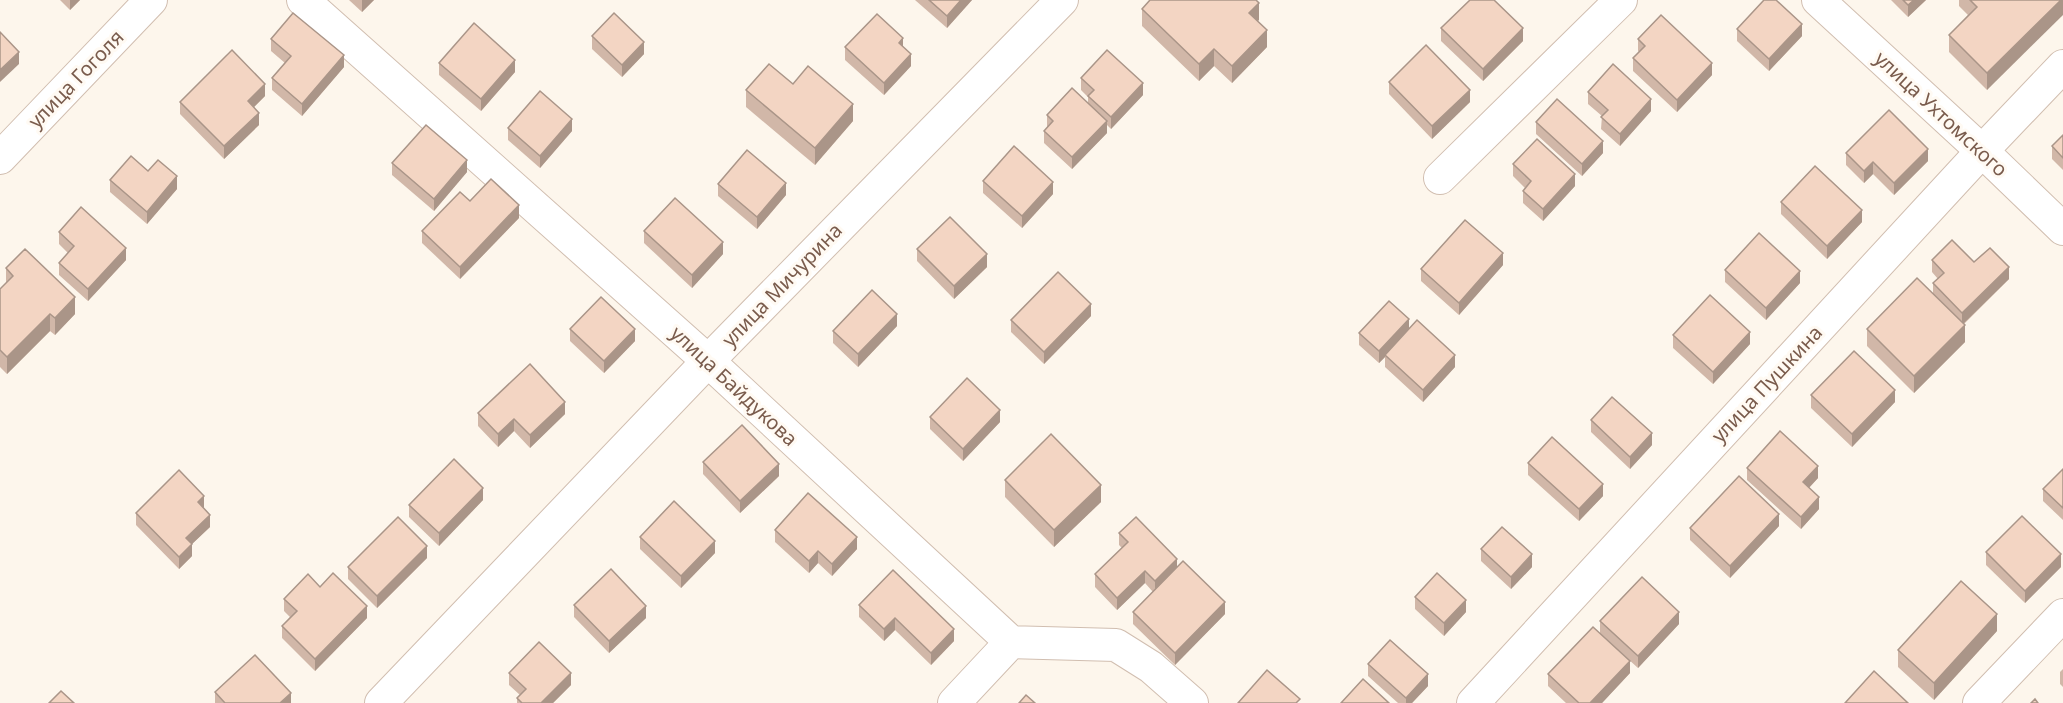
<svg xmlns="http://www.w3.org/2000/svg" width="2063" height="703" font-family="'Noto Sans',sans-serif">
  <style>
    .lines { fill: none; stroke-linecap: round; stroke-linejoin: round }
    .minor-casing { stroke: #d1beb0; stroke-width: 34 }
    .minor { stroke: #fff; stroke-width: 32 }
    .wall { fill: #d1b7a8 }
    .shaded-wall { fill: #aa9588 }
    .building { fill: #f3d5c3; stroke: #aa9588; stroke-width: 1.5 }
    .labels { text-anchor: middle; stroke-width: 6; stroke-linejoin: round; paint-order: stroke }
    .street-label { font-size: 20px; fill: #7a5c4d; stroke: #fffaf3 }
  </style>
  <rect width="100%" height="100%" fill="#fdf6ec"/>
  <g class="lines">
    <g class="minor-casing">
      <g id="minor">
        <polyline points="303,0 708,361 1011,642 1116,645 1151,667 1192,703"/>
        <polyline points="1818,0 1982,151 2063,229"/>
        <polyline points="0,158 151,0"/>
        <polyline points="1440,178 1621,0"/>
        <polyline points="381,703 708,361 1062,0"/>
        <polyline points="954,703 1011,642"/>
        <polyline points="1473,703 1982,151 2063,66"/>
        <polyline points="1979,703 2063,615"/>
      </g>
    </g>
    <use href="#minor" class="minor"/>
  </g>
  <g class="wall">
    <polygon points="60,0 80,0 70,10"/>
    <polygon points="349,0 374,0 362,12"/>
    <polygon points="915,0 972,0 947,28"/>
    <polygon points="1891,0 1926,0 1908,17"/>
    <polygon points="1959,0 2063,0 1987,90 1949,52 1949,35 1968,15 1959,6"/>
    <polygon points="1142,9 1259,20 1257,21 1267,47 1232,83 1214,66 1199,81 1142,26"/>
    <polygon points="1441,28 1523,41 1483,81 1441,41"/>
    <polygon points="1737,29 1802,36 1769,71 1737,41"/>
    <polygon points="592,36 644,54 622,77 592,49"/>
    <polygon points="271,39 344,67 302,116 272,90 272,78 285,63 271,51"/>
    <polygon points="1638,39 1712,75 1677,112 1633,71 1633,58 1639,52 1638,51"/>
    <polygon points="903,46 911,66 884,95 845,60 845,47"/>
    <polygon points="439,63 515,72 481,111 439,75"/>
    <polygon points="1081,78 1143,95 1111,129 1107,125 1107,133 1072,169 1044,143 1044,131 1047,128 1047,115 1088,103 1088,97 1081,90"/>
    <polygon points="1389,82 1470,102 1432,139 1389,94"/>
    <polygon points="746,90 853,121 815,165 746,107"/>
    <polygon points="1588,92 1651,111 1620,146 1601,129 1602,116 1588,104"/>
    <polygon points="265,96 254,107 259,125 224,159 180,114 180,102"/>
    <polygon points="1536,122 1603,153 1582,176 1536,134"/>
    <polygon points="508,128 572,131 540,168 508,140"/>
    <polygon points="2063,135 2063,170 2052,159 2052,146"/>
    <polygon points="1846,153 1928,161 1894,195 1873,174 1864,183 1846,165"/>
    <polygon points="392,163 467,172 434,211 392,175"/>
    <polygon points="1513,164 1575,186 1543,221 1523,203 1523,191 1525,188 1513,176"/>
    <polygon points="148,171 177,189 147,224 110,192 110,180"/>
    <polygon points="983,181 1053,194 1022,228 983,193"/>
    <polygon points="718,184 786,195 757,229 718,196"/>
    <polygon points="1781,202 1862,222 1827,259 1781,214"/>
    <polygon points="519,218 460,279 422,243 422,231"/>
    <polygon points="644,231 723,254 692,288 644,243"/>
    <polygon points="59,232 126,260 88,301 59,275 59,263 68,253 59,244"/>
    <polygon points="917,249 987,267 954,299 917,261"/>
    <polygon points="1932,260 1974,262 2009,279 1964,324 1965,342 1914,393 1867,346 1867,329 1933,294 1933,283 1938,279 1932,272"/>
    <polygon points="1503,265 1459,315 1421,281 1421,269"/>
    <polygon points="6,268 75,314 55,335 50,331 7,374 0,367 0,289 6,284"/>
    <polygon points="1725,270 1800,283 1766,320 1725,282"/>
    <polygon points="1091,316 1044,364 1011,332 1011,320"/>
    <polygon points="897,326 858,367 833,343 833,331"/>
    <polygon points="570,329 635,341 604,373 570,341"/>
    <polygon points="1409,329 1455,367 1423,402 1385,367 1385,357 1379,363 1359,345 1359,333"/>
    <polygon points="1673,335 1750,344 1713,384 1673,348"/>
    <polygon points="1811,395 1895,402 1852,447 1811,408"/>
    <polygon points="478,413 565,414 530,448 514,431 498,447 478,426"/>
    <polygon points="930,417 1000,422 963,461 930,429"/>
    <polygon points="1591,420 1652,445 1630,469 1591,432"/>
    <polygon points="703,462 779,476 740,513 703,474"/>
    <polygon points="1528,463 1603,496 1579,521 1528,475"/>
    <polygon points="1747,468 1818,478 1809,488 1819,509 1801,529 1747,480"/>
    <polygon points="2063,469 2063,520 2043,501 2043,489"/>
    <polygon points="1005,480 1101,502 1054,547 1005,497"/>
    <polygon points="483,500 439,546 409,517 409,505"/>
    <polygon points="203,508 210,527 192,544 192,556 179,569 136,525 136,513 204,508"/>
    <polygon points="1779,526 1730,578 1690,540 1690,528"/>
    <polygon points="775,530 857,549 832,576 818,563 809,573 775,542"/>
    <polygon points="1119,533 1177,566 1225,614 1175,665 1133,624 1133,612 1153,592 1145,583 1117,610 1095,587 1095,574 1122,548 1119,545"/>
    <polygon points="640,537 715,553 681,588 640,549"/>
    <polygon points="1481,549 1532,567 1511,589 1481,561"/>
    <polygon points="1986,552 2061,567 2025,603 1986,565"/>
    <polygon points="427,558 377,608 348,579 348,567"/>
    <polygon points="893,570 954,641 931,665 895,630 884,641 859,617 859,605"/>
    <polygon points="1415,597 1466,612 1444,636 1415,609"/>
    <polygon points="284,599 367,618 315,671 282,638 282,626 290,617 284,611"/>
    <polygon points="574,605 646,618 609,653 574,617"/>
    <polygon points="1600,621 1679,624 1638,668 1616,648 1630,673 1602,703 1566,703 1548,686 1548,674 1600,633"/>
    <polygon points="1997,631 1934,700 1898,667 1898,650"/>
    <polygon points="1368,664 1428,686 1412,703 1398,703 1368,676"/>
    <polygon points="2063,669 2063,687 2060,684 2060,672"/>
    <polygon points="509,673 571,685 553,703 517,703 517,698 520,695 509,685"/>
    <polygon points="215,692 291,703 215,703"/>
  </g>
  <g class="shaded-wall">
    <polygon points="70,0 80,0 70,10"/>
    <polygon points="362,0 374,0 362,12"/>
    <polygon points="961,0 972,0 947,28 947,16"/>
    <polygon points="1914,0 1926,0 1908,17 1908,5"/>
    <polygon points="2061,0 2063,0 2063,15 1987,90 1987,73"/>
    <polygon points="1259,3 1259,20 1249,30 1249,13"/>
    <polygon points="1802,24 1802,36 1769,71 1769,59"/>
    <polygon points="1523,28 1523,41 1483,81 1483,69"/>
    <polygon points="1267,30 1267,47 1232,83 1232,66"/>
    <polygon points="903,38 903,51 899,43"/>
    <polygon points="644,42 644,54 622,77 622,65"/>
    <polygon points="1214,49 1214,66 1199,81 1199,64"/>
    <polygon points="19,52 19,64 0,82 0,70"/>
    <polygon points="911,54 911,66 884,95 884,83"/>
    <polygon points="344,55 344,67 302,116 302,104"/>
    <polygon points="515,60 515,72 481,111 481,99"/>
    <polygon points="1712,63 1712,75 1677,112 1677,100"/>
    <polygon points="1143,83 1143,95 1111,129 1111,117"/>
    <polygon points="265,84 265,96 248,113 248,101"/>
    <polygon points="1470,90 1470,102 1432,139 1432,126"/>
    <polygon points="1651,99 1651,111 1620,146 1620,134"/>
    <polygon points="853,104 853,121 815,165 815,148"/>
    <polygon points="259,113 259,125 224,159 224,146"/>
    <polygon points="572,119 572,131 540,168 540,156"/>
    <polygon points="1107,121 1107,133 1072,169 1072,157"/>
    <polygon points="1603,141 1603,153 1582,176 1582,164"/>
    <polygon points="1928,149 1928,161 1894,195 1894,183"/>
    <polygon points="467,160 467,172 434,211 434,199"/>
    <polygon points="1873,162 1873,174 1864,183 1864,171"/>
    <polygon points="1575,174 1575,186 1543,221 1543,209"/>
    <polygon points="177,176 177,189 147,224 147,212"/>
    <polygon points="1053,182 1053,194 1022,228 1022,216"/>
    <polygon points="786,183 786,195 757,229 757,217"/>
    <polygon points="519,205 519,218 460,279 460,267"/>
    <polygon points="1862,210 1862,222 1827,259 1827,246"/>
    <polygon points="723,242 723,254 692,288 692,275"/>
    <polygon points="126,248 126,260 88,301 88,289"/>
    <polygon points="1503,253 1503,265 1459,315 1459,303"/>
    <polygon points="987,254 987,267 954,299 954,286"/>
    <polygon points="2009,267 2009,279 1962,325 1962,313"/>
    <polygon points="1800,271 1800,283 1766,320 1766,308"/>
    <polygon points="75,297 75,314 55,335 55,318"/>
    <polygon points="1091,304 1091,316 1044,364 1044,352"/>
    <polygon points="50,314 50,331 7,374 7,357"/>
    <polygon points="897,314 897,326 858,367 858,354"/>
    <polygon points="1409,319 1409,331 1385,355 1385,357 1379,363 1379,351"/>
    <polygon points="1965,325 1965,342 1914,393 1914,376"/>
    <polygon points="635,329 635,341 604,373 604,361"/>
    <polygon points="1750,332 1750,344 1713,384 1713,372"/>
    <polygon points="1455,355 1455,367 1423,402 1423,390"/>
    <polygon points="1895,390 1895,402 1852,447 1852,434"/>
    <polygon points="565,402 565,414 530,448 530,435"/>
    <polygon points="1000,410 1000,422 963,461 963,449"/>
    <polygon points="514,419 514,431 498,447 498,434"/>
    <polygon points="1652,433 1652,445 1630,469 1630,457"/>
    <polygon points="779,464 779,476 740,513 740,501"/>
    <polygon points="1818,466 1818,478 1803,494 1803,482"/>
    <polygon points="1603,484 1603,496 1579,521 1579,509"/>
    <polygon points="1101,485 1101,502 1054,547 1054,530"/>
    <polygon points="483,488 483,500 439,546 439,533"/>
    <polygon points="204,496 204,508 198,514 198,502"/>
    <polygon points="1819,497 1819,509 1801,529 1801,517"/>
    <polygon points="1779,514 1779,526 1730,578 1730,566"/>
    <polygon points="210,515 210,527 192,544 192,556 179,569 179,557 186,538"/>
    <polygon points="857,537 857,549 832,576 832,564"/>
    <polygon points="715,541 715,553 681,588 681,576"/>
    <polygon points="427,546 427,558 377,608 377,596"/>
    <polygon points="818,551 818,563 809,573 809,561"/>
    <polygon points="1532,554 1532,567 1511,589 1511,577"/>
    <polygon points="2061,554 2061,567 2025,603 2025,591"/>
    <polygon points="1177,559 1177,571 1155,593 1155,581"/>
    <polygon points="1145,571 1145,583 1117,610 1117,598"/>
    <polygon points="1466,600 1466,612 1444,636 1444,623"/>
    <polygon points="1225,602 1225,614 1175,665 1175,653"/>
    <polygon points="367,606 367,618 315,671 315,659"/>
    <polygon points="646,606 646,618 609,653 609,641"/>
    <polygon points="1679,612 1679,624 1638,668 1638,656"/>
    <polygon points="1997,614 1997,631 1934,700 1934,683"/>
    <polygon points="895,618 895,630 884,641 884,629"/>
    <polygon points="954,629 954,641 931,665 931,653"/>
    <polygon points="1630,661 1630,673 1602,703 1590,703"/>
    <polygon points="571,673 571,685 553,703 541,703"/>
    <polygon points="1428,674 1428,686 1412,703 1406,703 1406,698"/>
    <polygon points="291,693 291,703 280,703"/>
  </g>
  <g class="building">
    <polygon points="929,0 961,0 947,16"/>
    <polygon points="1150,0 1256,0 1259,3 1249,13 1267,30 1232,66 1214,49 1199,64 1142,9"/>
    <polygon points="1470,0 1494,0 1523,28 1483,69 1441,28"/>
    <polygon points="1764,0 1776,0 1802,24 1769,59 1737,29"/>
    <polygon points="1903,0 1914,0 1908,5"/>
    <polygon points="1970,0 2061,0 1987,73 1949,35 1977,7"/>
    <polygon points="293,13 344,55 302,104 272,78 291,56 271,39"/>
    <polygon points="614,13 644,42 622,65 592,36"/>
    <polygon points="877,14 903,38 899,43 911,54 884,83 845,47"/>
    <polygon points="1661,15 1712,63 1677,100 1633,58 1645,46 1638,39"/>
    <polygon points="474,23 515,60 481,99 439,63"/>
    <polygon points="0,32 19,52 0,70"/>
    <polygon points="1426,45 1470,90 1432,126 1389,82"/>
    <polygon points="232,50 265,84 248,101 259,113 224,146 180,102"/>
    <polygon points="1107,50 1143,83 1111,117 1088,96 1094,90 1081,78"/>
    <polygon points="769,64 793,84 808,66 853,104 815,148 746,90"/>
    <polygon points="1613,64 1651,99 1620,134 1601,117 1608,110 1588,92"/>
    <polygon points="1072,88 1107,121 1072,157 1044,131 1053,121 1047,115"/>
    <polygon points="540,91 572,119 540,156 508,128"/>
    <polygon points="1557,99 1603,141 1582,164 1536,122"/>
    <polygon points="1889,110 1928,149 1894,183 1873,162 1864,171 1846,153"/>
    <polygon points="426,125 467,160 434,199 392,163"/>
    <polygon points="2063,135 2063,158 2052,146"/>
    <polygon points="1537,139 1575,174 1543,209 1523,191 1531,181 1513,164"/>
    <polygon points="1014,146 1053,182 1022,216 983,181"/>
    <polygon points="747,150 786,183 757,217 718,184"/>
    <polygon points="131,156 148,171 158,160 177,176 147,212 110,180"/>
    <polygon points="1815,166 1862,210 1827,246 1781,202"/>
    <polygon points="491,179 519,205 460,267 422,231 460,192 470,201"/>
    <polygon points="675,198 723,242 692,275 644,231"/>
    <polygon points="81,207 126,248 88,289 59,263 74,246 59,232"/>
    <polygon points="950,217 987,254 954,286 917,249"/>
    <polygon points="1465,220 1503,253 1459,303 1421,269"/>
    <polygon points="1759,233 1800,271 1766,308 1725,270"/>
    <polygon points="1952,240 1974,262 1990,248 2009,267 1962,313 1933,283 1944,273 1932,260"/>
    <polygon points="25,249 75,297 55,318 50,314 7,357 0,350 0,289 13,276 6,268"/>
    <polygon points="1058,272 1091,304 1044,352 1011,320"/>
    <polygon points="1917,278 1965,325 1914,376 1867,329"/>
    <polygon points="872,290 897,314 858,354 833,331"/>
    <polygon points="1710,295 1750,332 1713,372 1673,335"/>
    <polygon points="601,297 635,329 604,361 570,329"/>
    <polygon points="1389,301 1409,319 1379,351 1359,333"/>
    <polygon points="1417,320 1455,355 1423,390 1385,355"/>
    <polygon points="1854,351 1895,390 1852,434 1811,395"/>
    <polygon points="530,364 565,402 530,435 514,419 498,434 478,413"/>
    <polygon points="967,378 1000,410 963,449 930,417"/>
    <polygon points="1612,397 1652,433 1630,457 1591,420"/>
    <polygon points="742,425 779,464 740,501 703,462"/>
    <polygon points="1780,431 1818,466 1803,482 1819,497 1801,517 1747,468"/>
    <polygon points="1051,434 1101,485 1054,530 1005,480"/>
    <polygon points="1552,437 1603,484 1579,509 1528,463"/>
    <polygon points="454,459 483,488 439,533 409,505"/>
    <polygon points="2063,469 2063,508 2043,489"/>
    <polygon points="179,470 204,496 198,502 210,515 186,538 192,544 179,557 136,513"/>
    <polygon points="1739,476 1779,514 1730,566 1690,528"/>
    <polygon points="808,493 857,537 832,564 818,551 809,561 775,530"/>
    <polygon points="674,501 715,541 681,576 640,537"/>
    <polygon points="2022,516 2061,554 2025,591 1986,552"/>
    <polygon points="398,517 427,546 377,596 348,567"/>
    <polygon points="1136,517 1177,559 1155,581 1145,571 1117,598 1095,574 1128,542 1119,533"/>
    <polygon points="1502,527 1532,554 1511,577 1481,549"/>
    <polygon points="1183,561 1225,602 1175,653 1133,612"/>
    <polygon points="611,569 646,606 609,641 574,605"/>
    <polygon points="893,570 954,629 931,653 895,618 884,629 859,605"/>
    <polygon points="333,573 367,606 315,659 282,626 297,611 284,599 308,574 320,587"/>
    <polygon points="1437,573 1466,600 1444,623 1415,597"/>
    <polygon points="1642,577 1679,612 1638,656 1600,621"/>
    <polygon points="1961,581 1997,614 1934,683 1898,650"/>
    <polygon points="1593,627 1630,661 1590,703 1579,703 1548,674"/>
    <polygon points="1390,640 1428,674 1406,698 1368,664"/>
    <polygon points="539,642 571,673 541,703 522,703 517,698 526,689 509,673"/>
    <polygon points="255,655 291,693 280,703 225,703 215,692"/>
    <polygon points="1267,670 1300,699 1296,703 1238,703"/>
    <polygon points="1874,671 1908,703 1845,703"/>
    <polygon points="1363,679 1389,703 1341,703"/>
    <polygon points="61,691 74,703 49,703"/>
    <polygon points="1026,695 1035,703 1019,703"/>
    <polygon points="2035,699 2038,703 2031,703"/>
  </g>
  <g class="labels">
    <g class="street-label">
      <text transform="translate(76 79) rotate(-46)" y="7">улица Гоголя</text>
      <text transform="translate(1941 114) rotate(43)" y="7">улица Ухтомского</text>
      <text transform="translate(782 285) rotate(-46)" y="7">улица Мичурина</text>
      <text transform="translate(1767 384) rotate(-47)" y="7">улица Пушкина</text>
      <text transform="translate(734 386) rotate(43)" y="7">улица Байдукова</text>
    </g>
  </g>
</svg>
